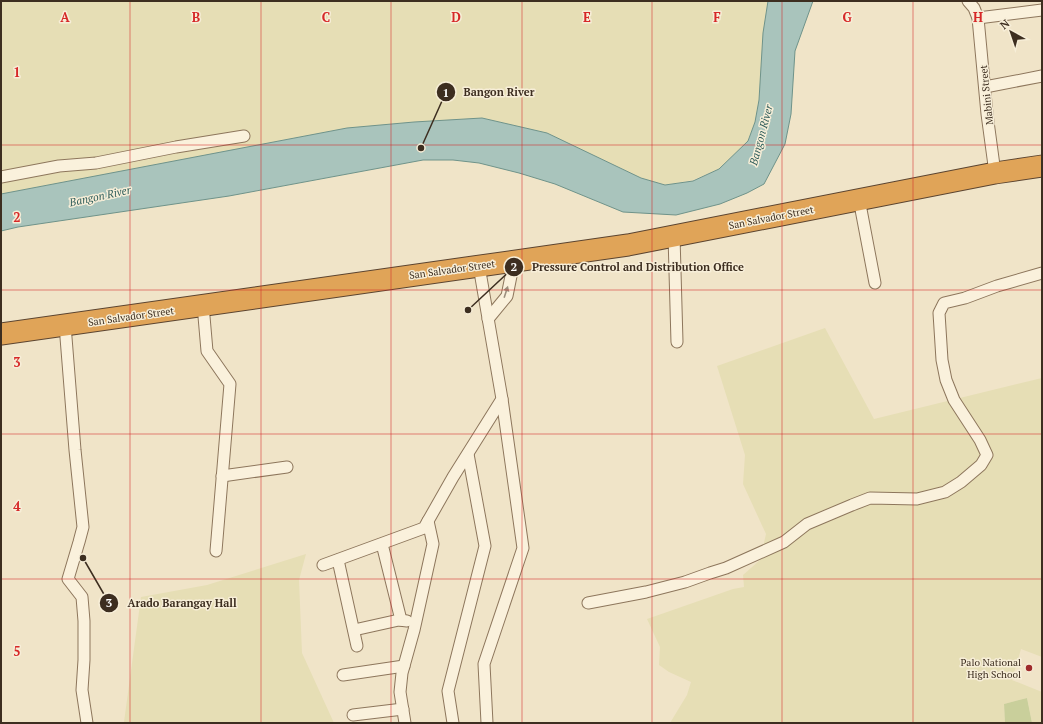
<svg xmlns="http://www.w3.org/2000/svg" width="1043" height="724" font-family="'PT Serif',serif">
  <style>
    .farmland { fill: #e6deb5 }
    .green { fill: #c9cf9b }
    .water { fill: #a9c4bc; stroke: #6f938a }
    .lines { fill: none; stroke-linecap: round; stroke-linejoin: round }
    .street-casing { stroke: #8d765c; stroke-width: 13 }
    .highway-casing { stroke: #5b4430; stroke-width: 23 }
    .street { stroke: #faf1dc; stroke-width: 11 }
    .highway { stroke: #e0a458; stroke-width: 21 }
    .oneway { fill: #9c907e }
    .grid { fill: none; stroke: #d62828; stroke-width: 1; stroke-opacity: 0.55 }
    .poi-dot { fill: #9e2a2b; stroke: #f7eed8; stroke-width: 1.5 }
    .labels { text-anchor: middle; stroke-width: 3; stroke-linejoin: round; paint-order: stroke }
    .street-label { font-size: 10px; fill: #3d2e20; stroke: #f7eed8 }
    .poi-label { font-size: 10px; fill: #3d2e20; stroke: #f7eed8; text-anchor: end }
    .water-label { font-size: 11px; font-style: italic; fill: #2f5d5a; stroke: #f7eed8 }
    .grid-label { font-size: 13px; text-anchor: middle; font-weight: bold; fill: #d62828; stroke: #f7eed8; stroke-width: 3; stroke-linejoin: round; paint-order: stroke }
    .leader { fill: none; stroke: #3d2e20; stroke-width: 1.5 }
    .callout-dot { fill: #3d2e20; stroke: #f7eed8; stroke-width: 1.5 }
    .mark-label { font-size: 12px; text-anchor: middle; font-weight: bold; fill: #fff }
    .callout-label { font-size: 11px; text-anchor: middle; font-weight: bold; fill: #3d2e20; stroke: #f7eed8; stroke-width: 3; stroke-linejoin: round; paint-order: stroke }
  </style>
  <rect width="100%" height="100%" fill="#f0e4c8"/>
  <g class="farmland">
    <polygon points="1,1 768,1 763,33 759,100 755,122 748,141 719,169 693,180 665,185 641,178 547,133 482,118 414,122 347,128 1,194"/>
    <polygon points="825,328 874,419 1042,378 1042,657 1021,649 1012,680 1042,692 1042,723 1032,723 1027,698 1004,704 1005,723 670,723 687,695 691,682 669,672 659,665 660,647 647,619 733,589 744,587 743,575 760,560 766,534 743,484 745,455 717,366"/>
    <polygon points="306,554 299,580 302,653 334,723 123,723 124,722 141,597 207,585"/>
  </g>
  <polygon class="green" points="1027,698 1032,723 1005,723 1004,704"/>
  <polygon class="water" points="768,1 813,1 795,51 791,114 785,144 764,184 747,193 720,204 676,215 623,212 555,184 519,173 479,163 453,160 423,160 229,196 18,227 1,231 1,194 347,128 414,122 482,118 547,133 641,178 665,185 693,181 719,169 748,141 755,122 759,100 763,33"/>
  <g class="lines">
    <g class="street-casing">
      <g id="street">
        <polyline points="968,1 974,8 978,18 987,114 995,173"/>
        <polyline points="978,18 1042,10"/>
        <polyline points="985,87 1042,76"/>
        <polyline points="1,177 59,166 96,163 176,147 244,136"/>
        <polyline points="859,199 875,283"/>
        <polyline points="674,236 677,342"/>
        <polyline points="203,305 207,351 230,384 216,551"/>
        <polyline points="488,319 507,296 514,261"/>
        <polyline points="65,325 75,450 83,527 79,542 68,579 82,597 84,621 84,660 82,690 87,723"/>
        <polyline points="222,476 287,467"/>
        <polyline points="382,544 401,620"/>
        <polyline points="338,560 357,646"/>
        <polyline points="323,565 424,528 453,477 502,399 479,266"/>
        <polyline points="588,603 646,592 685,582 710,573 726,568 784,542 807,524 852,505 870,498 917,499 945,492 961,482 981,465 987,455 980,440 954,400 946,380 942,360 939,313 944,303 965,298 997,286 1042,273"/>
        <polyline points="354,630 399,620 407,621"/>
        <polyline points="343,675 404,666"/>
        <polyline points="353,715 403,709"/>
        <polyline points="405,723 400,692 402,673 414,630 433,544 428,521"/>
        <polyline points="453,723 448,691 485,546 468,454"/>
        <polyline points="487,723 484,664 523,548 502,399"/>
      </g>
    </g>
    <g class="highway-casing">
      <polyline id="highway" points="1,334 628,245 995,173 1042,166"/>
    </g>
    <use href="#street" class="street"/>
    <use href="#highway" class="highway"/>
  </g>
  <defs><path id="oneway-solid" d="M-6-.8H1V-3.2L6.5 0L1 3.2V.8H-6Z"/></defs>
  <use class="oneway" href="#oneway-solid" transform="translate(506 292) rotate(-72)"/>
  <path class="grid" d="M130 1V723M261 1V723M391 1V723M522 1V723M652 1V723M782 1V723M913 1V723M1 145H1042M1 290H1042M1 434H1042M1 579H1042"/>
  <circle class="poi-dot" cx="1029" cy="668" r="4"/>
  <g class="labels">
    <g class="street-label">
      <text transform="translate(986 95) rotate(-96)" y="4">Mabini Street</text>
      <text transform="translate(771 217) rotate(-11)" y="4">San Salvador Street</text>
      <text transform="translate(452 269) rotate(-8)" y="4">San Salvador Street</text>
      <text transform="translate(131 316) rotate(-8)" y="4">San Salvador Street</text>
    </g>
    <g class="poi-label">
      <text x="1021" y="666">Palo National<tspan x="1021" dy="12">High School</tspan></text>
    </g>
    <g class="water-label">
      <text transform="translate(761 135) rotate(-75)" y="4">Bangon River</text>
      <text transform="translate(100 196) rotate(-12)" y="4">Bangon River</text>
    </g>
  </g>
  <g class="grid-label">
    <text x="65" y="22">A</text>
    <text x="196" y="22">B</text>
    <text x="326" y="22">C</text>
    <text x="456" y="22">D</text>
    <text x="587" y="22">E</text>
    <text x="717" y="22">F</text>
    <text x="847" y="22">G</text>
    <text x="978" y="22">H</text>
    <text x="17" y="77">1</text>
    <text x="17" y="222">2</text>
    <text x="17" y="367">3</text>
    <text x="17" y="511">4</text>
    <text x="17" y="656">5</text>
  </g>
  <path class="leader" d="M421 148L446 92M468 310L514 267M83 558L109 603"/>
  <g class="callout-dot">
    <circle cx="421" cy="148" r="4"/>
    <circle cx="468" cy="310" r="4"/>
    <circle cx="83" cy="558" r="4"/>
    <circle cx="446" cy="92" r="10"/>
    <circle cx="514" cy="267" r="10"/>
    <circle cx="109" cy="603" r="10"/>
  </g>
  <g class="mark-label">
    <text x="446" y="97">1</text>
    <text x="514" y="271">2</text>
    <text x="109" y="607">3</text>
  </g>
  <g class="callout-label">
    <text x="499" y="96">Bangon River</text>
    <text x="638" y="271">Pressure Control and Distribution Office</text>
    <text x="182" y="607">Arado Barangay Hall</text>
  </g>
  <rect width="1043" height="724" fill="none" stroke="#3d2e20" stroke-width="4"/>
  <g transform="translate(1011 32) rotate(320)" stroke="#f7eed8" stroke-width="3" paint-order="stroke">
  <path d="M0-3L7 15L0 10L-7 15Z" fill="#3d2e20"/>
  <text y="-6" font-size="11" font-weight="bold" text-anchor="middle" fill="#3d2e20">N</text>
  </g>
</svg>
